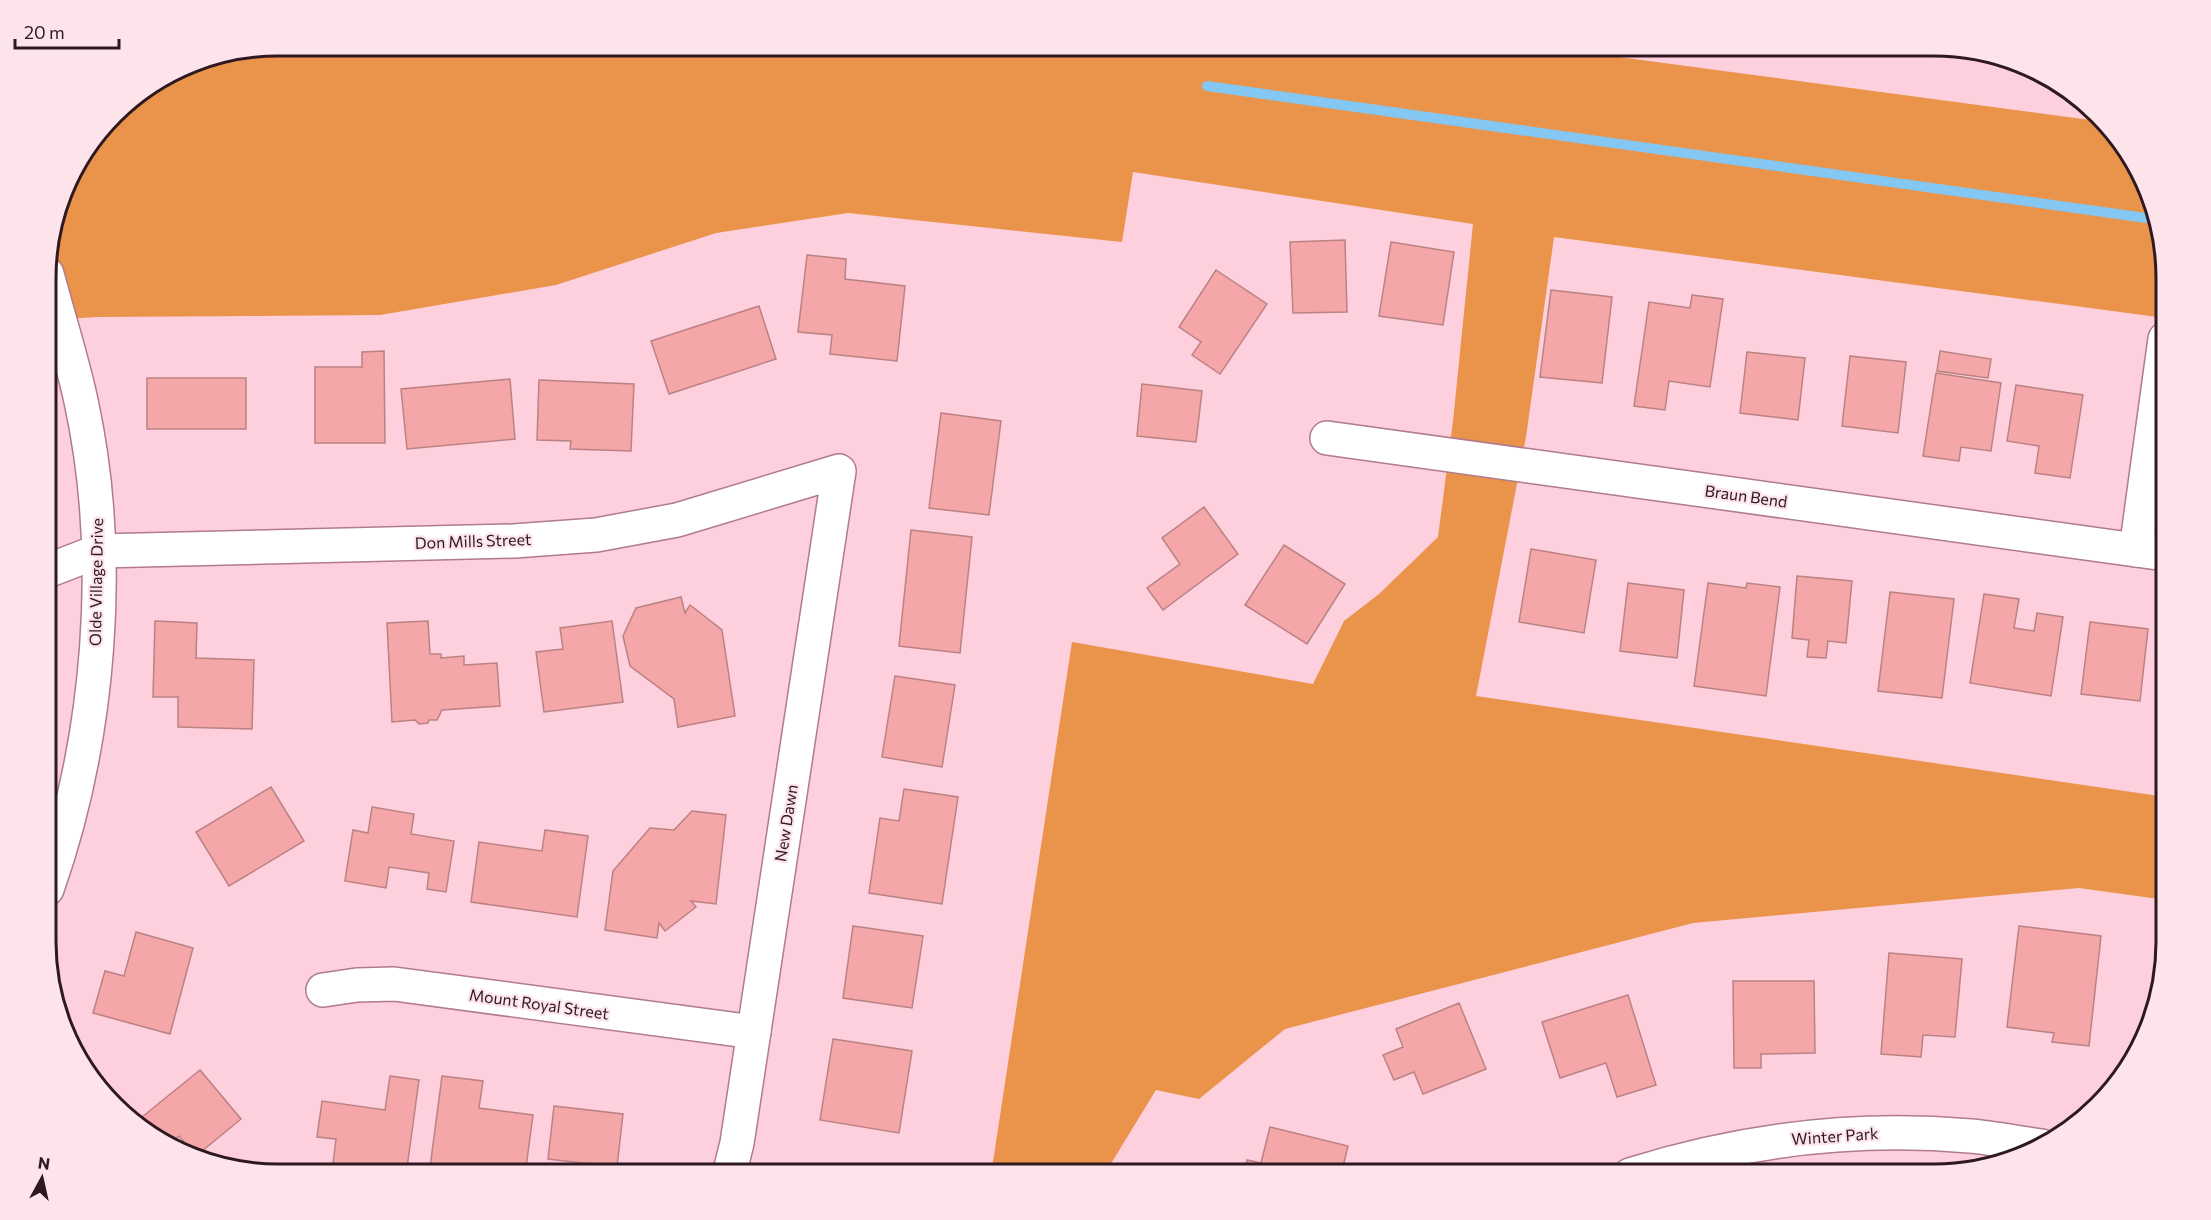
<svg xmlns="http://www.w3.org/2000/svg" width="2211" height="1220" font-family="Commissioner,sans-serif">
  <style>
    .green { fill: #ea934b }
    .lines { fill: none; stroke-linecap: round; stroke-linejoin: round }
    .stream { stroke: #84c7f3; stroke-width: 10 }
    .building { fill: #f4a6a8; stroke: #ba8283; stroke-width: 1.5 }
    .minor-casing { stroke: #b07b8c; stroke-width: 36 }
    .minor { stroke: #fff; stroke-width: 33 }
    .labels { text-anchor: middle; stroke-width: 4.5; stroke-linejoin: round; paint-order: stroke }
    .street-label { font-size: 16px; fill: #2e1920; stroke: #fce4ea }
    .rim { fill: none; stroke: #2e1920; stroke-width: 3 }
  </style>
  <rect width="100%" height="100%" fill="#fecfdd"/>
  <polygon class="green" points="279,45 1529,45 2098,121 2127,149 2154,203 2165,262 2165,318 1554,237 1526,437 1476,696 2166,797 2166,900 2079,888 1693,923 1285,1029 1199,1099 1156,1090 1104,1175 991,1175 1072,642 1313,684 1344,621 1379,594 1438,537 1453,421 1473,224 1133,172 1122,242 848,213 716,233 556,285 380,315 97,317 47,320 47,247 69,174 124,103 167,76"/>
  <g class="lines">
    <polyline class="stream" points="1207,86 2146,218"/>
  </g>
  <g class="building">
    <polygon points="1345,240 1347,312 1293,313 1290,242"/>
    <polygon points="1391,242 1454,252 1443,325 1379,316"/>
    <polygon points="807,255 846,259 845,279 905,286 897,361 830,354 832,335 798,332"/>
    <polygon points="1216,270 1267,304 1220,374 1192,355 1201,342 1179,327"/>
    <polygon points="1551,290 1612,297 1602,383 1540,377"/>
    <polygon points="1692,295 1723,299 1710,387 1669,381 1665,410 1634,406 1649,302 1690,308"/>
    <polygon points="759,306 776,359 669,394 651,341"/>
    <polygon points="384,351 385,443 315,443 315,367 362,367 362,352"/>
    <polygon points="1940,351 1991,359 1988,378 1937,371"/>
    <polygon points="1747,352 1805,358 1798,420 1740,413"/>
    <polygon points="1850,356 1906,362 1898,433 1842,426"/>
    <polygon points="1936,373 2001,383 1991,451 1961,447 1959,461 1923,456"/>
    <rect x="147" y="378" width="99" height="51"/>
    <polygon points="510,379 515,439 407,449 401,389"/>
    <polygon points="539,380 634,384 631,451 570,449 571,441 537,440"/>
    <polygon points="1142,384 1202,391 1196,442 1137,436"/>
    <polygon points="2016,385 2083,395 2070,478 2035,473 2039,446 2007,441"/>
    <polygon points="941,413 1001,421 989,515 929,508"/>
    <polygon points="1204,507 1238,554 1163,610 1147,588 1180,564 1162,538"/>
    <polygon points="911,530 972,537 960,653 899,646"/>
    <polygon points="1284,545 1345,584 1307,644 1245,605"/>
    <polygon points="1531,549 1596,560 1584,633 1519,622"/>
    <polygon points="1797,576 1852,581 1846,643 1828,641 1826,658 1807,657 1809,640 1792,638"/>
    <polygon points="1628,583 1684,590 1677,658 1620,651"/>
    <polygon points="1708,583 1746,588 1747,583 1780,587 1766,696 1694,686"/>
    <polygon points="1890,592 1954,599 1942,698 1878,691"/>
    <polygon points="1984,594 2019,599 2014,628 2034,631 2037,613 2063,617 2051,696 1970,683"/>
    <polygon points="681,597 685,613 690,605 722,630 735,716 678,727 674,699 630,666 623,636 636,608"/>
    <polygon points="155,621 197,623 196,658 254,660 252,729 178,727 178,697 153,697"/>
    <polygon points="428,621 430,654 441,654 441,658 464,656 464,665 497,663 500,706 442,710 437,720 429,720 428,723 419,724 415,720 392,722 387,623"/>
    <polygon points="612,621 623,702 544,712 536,652 563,649 560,628"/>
    <polygon points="2090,622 2148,629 2140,701 2081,694"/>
    <polygon points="895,676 955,685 942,767 882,757"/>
    <polygon points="271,787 304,841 229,886 196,832"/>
    <polygon points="904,789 958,797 942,904 869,893 880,818 899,821"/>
    <polygon points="372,807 414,814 411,834 454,841 446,892 427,889 429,873 389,867 386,888 345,881 353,830 368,833"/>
    <polygon points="692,811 726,815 716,904 691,901 696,907 665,931 659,923 657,938 605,930 613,871 650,828 674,830"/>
    <polygon points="545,830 588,836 577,917 471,902 479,842 542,851"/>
    <polygon points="853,926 923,936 912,1008 843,998"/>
    <polygon points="2019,926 2101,936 2089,1046 2052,1042 2054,1033 2007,1027"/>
    <polygon points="136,932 193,948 170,1034 93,1013 105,971 124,976"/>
    <polygon points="1889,953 1962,959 1955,1037 1923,1035 1921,1057 1881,1054"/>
    <polygon points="1733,981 1814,981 1815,1053 1761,1054 1761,1068 1734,1068"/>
    <polygon points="1628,995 1656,1085 1617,1097 1606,1063 1560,1078 1542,1022"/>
    <polygon points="1459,1003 1486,1069 1423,1094 1414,1072 1394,1080 1383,1055 1403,1047 1396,1029"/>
    <polygon points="833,1039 912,1051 899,1133 820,1120"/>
    <polygon points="200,1070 241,1119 196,1156 179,1136 167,1146 142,1117"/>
    <polygon points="390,1076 419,1080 406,1175 351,1175 332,1172 336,1139 317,1137 322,1101 385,1110"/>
    <polygon points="442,1076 483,1081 479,1108 533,1115 525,1175 429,1175"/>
    <polygon points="554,1106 623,1114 617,1167 548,1159"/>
    <polygon points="1270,1127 1348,1146 1341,1175 1243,1175 1247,1160 1261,1163"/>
    <polygon points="840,1168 891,1175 839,1175"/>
  </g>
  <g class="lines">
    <g class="minor-casing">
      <g id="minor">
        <path d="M47 274C58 316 72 359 81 401 115 557 100 739 47 889"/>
        <polyline points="1327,438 2165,554"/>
        <polyline points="2136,550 2165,339"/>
        <polyline points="47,571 99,551 514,541 596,535 677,520 839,471 737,1143 729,1175"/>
        <polyline points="323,990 357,985 394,984 754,1032"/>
        <path d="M1630 1175C1741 1140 1854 1126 1970 1136 1994 1138 2018 1143 2042 1146"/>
      </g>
    </g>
    <use href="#minor" class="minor"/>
  </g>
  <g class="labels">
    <g class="street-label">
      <text transform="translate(1746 496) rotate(8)" y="6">Braun Bend</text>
      <text transform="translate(473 541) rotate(-2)" y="6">Don Mills Street</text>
      <text transform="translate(96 582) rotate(-89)" y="6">Olde Village Drive</text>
      <text transform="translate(786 823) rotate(-81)" y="6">New Dawn</text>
      <text transform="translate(539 1004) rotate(8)" y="6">Mount Royal Street</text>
      <text transform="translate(1835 1136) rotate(-4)" y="6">Winter Park</text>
    </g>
  </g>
  <path d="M0 0H2211V1220H0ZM278 56H1934A222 222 0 0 1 2156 278V942A222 222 0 0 1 1934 1164H278A222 222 0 0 1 56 942V278A222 222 0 0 1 278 56Z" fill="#fce4ea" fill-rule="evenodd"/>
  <path class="rim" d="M278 56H1934A222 222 0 0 1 2156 278V942A222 222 0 0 1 1934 1164H278A222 222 0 0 1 56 942V278A222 222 0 0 1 278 56Z"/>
  <g transform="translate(42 1178) rotate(8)" stroke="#fce4ea" stroke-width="4.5" paint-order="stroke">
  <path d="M0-4.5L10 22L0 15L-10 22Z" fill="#2e1920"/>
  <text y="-9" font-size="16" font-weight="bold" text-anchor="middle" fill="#2e1920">N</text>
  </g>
  <path d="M15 39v9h104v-9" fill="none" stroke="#2e1920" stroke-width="3"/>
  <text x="24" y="39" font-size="18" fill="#2e1920" stroke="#fce4ea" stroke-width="4.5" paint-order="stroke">20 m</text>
</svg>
